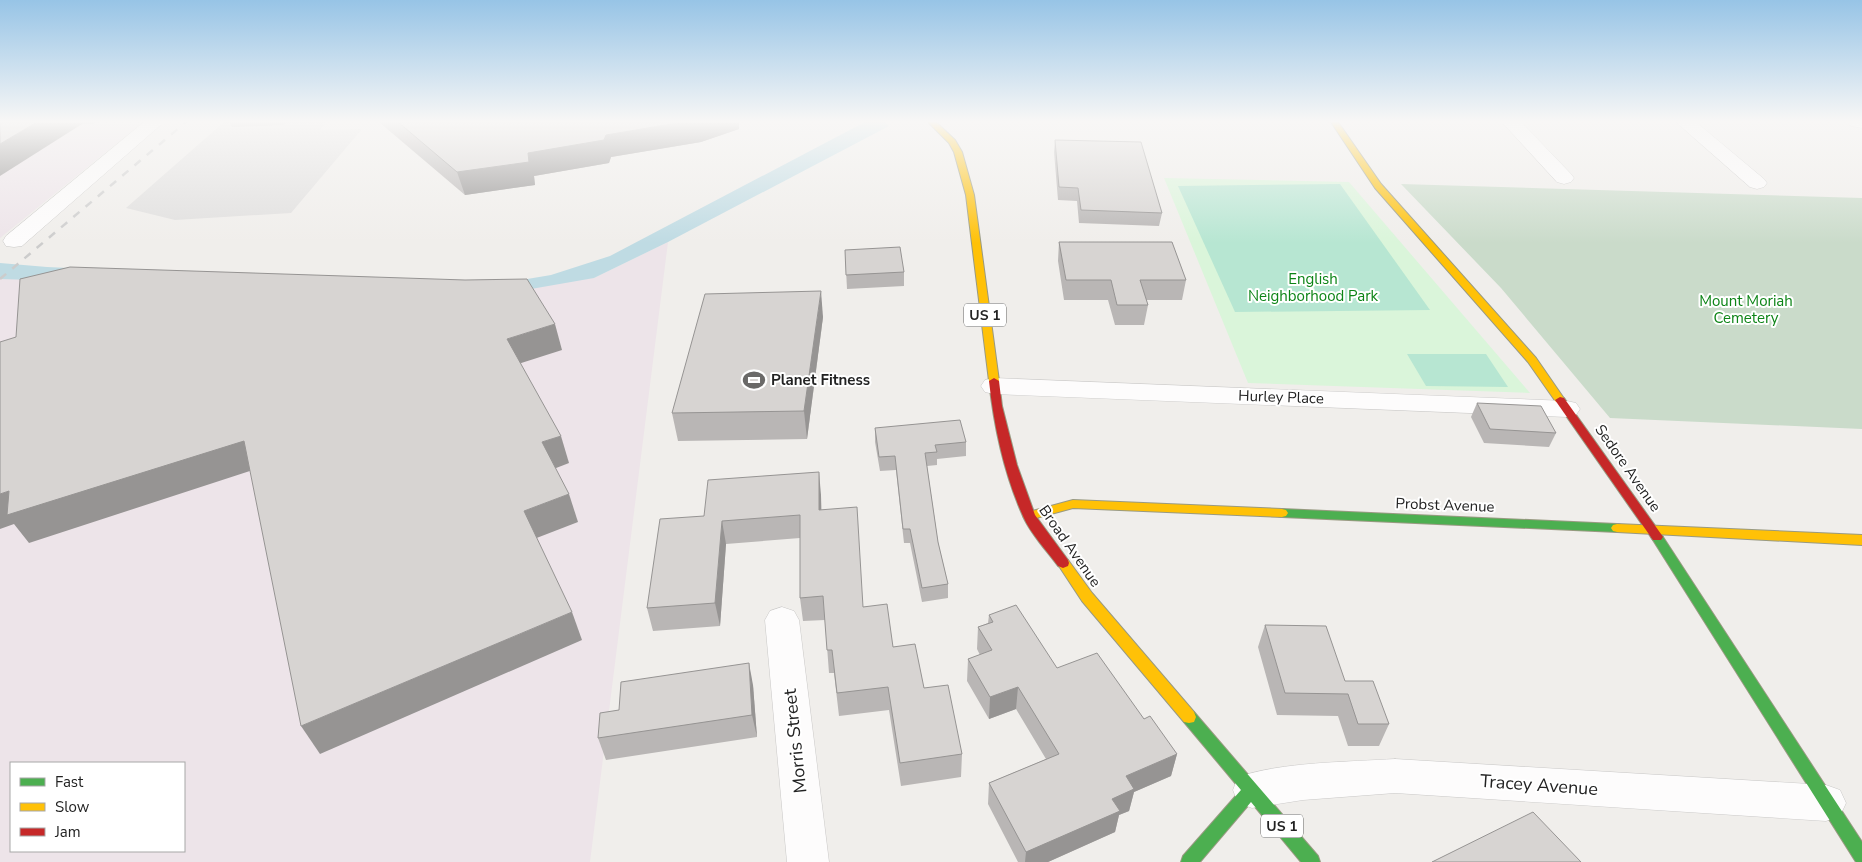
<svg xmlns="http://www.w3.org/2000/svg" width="1862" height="862" font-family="'Nunito Sans',sans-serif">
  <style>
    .industrial { fill: #ede4e9; fill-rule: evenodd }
    .cemetery { fill: #cadbca }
    .park { fill: #daf5da }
    .pitch { fill: #b7e6d2 }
    .parking { fill: #e0dfde }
    .water { fill: #bfdbe3 }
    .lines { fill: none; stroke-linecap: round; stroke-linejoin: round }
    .street-casing { stroke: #c9c8c7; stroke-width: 1 }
    .fast-casing { stroke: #999a82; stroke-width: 2 }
    .slow-casing { stroke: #999a82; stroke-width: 2 }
    .jam-casing { stroke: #999a82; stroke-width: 2 }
    .street { fill: #fdfcfc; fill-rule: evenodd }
    .fast { fill: #4caf50; fill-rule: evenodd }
    .slow { fill: #ffc107; fill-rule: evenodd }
    .jam { fill: #c62828; fill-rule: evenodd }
    .rail { stroke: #ccc; stroke-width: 2.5; stroke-dasharray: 8 8; stroke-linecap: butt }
    .wall { fill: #b9b6b5 }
    .shaded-wall { fill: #969493 }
    .building { fill: #d7d4d2; stroke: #969493 }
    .labels { text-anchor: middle; stroke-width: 4; stroke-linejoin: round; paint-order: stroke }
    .shield { fill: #fff; stroke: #646464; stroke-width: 1 }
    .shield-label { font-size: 14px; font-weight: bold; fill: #222 }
    .park-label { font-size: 15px; fill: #0c8416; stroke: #fff }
    .poi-label { font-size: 15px; font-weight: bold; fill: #222; stroke: #fff; text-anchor: start }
    .street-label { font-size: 15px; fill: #222; stroke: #fff }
    .near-street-label { font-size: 18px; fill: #222; stroke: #fff }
  </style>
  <rect width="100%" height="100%" fill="#f0eeeb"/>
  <g class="industrial">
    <polygon points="0,122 143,122 0,238"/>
    <path d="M668 242 590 862H0V279L23 278 263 287 594 278ZM11 763H184V851H11Z"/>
  </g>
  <polygon class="cemetery" points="1401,184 1862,198 1862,429 1610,418 1501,288"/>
  <polygon class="park" points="1164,178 1349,182 1530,393 1248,383"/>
  <g class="pitch">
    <polygon points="1340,184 1430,310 1235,312 1178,186"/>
    <polygon points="1407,354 1486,354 1508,387 1426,386"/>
  </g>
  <polygon class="parking" points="224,122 326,122 320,130 362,129 291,213 175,220 126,208"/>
  <polygon class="water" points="865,122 885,122 889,126 668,242 594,278 503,294 0,279 0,263 47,267 481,287 551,275 610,256"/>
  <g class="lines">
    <g class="street-casing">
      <g id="street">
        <polygon points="144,122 164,122 22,246 14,247 6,246 3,241 6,236"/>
        <polygon points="1502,122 1521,122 1571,174 1574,178 1571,182 1564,184 1557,182"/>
        <polygon points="1676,122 1696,122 1764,179 1767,183 1764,187 1757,189 1750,187"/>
        <polygon points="1848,122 1862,122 1862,128 1851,126"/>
        <polygon points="994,378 1567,401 1576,403 1580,409 1576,415 1567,417 994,394 985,392 981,386 985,380"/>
        <polygon points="782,607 794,611 799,620 829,862 787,862 765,620 770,611"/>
        <path d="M1395 759 1826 785 1840 790 1846 803 1840 816 1826 821 1395 793 1303 800 1252 808 1238 803 1233 790 1238 777C1281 762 1349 762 1395 759Z"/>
      </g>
    </g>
    <g class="fast-casing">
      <g id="fast">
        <polygon points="1282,509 1617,524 1621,525 1623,528 1621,531 1617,532 1282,517 1278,516 1276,513 1278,510"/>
        <polygon points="1657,532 1661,534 1862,842 1862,862 1856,862 1653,540 1651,537 1653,534"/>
        <polygon points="1189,711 1194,712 1318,856 1320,862 1301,862 1251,802 1200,862 1181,862 1183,856 1241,790 1184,722 1182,717 1184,712"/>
      </g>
    </g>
    <g class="slow-casing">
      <g id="slow">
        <polygon points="928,122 936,122 955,140 962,152 974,195 999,381 998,383 994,384 989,381 966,195 954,152 949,143"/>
        <polygon points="1331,122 1338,122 1381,184 1536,358 1565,400 1564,402 1556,402 1528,362 1375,188"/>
        <polygon points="1073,500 1282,509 1286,510 1288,513 1286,516 1282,517 1073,508 1029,520 1025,519 1023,516 1025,513"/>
        <polygon points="1617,524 1862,535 1862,545 1617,532 1613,531 1611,528 1613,525"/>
        <polygon points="1063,558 1068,560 1092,593 1194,712 1196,717 1194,722 1189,723 1184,722 1082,601 1057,563 1058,560"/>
      </g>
    </g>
    <g class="jam-casing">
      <g id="jam">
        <path d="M994 378 999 381 1002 406 1017 465 1035 515 1068 560 1069 563 1068 566 1063 568 1058 566C1047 551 1030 533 1023 516 1004 474 994 426 989 381Z"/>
        <polygon points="1560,397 1564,398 1661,534 1663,537 1661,540 1653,540 1555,400"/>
      </g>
    </g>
    <use href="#street" class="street"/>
    <use href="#fast" class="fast"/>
    <use href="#slow" class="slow"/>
    <use href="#jam" class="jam"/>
    <polyline class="rail" points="0,279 186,122"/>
  </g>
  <g class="wall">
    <polygon points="0,122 96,122 93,124"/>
    <polygon points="230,122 286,122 283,125 232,127"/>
    <polygon points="379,122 739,122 739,129 701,142 611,157 609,163 534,176 535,185 465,195"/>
    <polygon points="1055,140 1162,213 1159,226 1079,223 1077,201 1058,200 1054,152"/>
    <polygon points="1059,242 1186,280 1182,300 1146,300 1148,305 1144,325 1115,325 1108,300 1064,300 1058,261"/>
    <polygon points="845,250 904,272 904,286 847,289"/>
    <polygon points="823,317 807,439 678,441 672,413"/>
    <polygon points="1477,403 1556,433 1549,447 1484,443 1471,417"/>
    <polygon points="875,428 966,442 966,456 937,459 937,465 927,466 938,542 948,584 948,598 922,602 910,543 904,543 896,470 880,471 875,442"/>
    <polygon points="821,495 821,510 863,607 924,688 962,754 961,777 901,786 889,710 839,716 834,673 829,673 825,620 803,621 800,598 800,538 726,544 720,626 653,631 647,608 704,516"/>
    <polygon points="989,615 1057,668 1144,719 1177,754 1171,776 1134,792 1129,811 1119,815 1115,832 1048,862 1018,862 988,804 989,783 1046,759 1016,709 989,719 967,681 968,659 980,655 977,649 978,627 988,623"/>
    <polygon points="1265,625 1345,681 1389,724 1379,746 1348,746 1338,716 1277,715 1258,647"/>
    <polygon points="753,685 757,737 606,760 598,738 619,710"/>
  </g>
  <g class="shaded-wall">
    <polygon points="37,122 81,122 82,124 0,176 0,144"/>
    <polygon points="683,122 739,122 739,129 701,142 611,157 609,163 534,176 535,185 465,195 457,172 528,153 606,135"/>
    <polygon points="821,291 823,317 807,439 804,411"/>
    <polygon points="555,324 562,350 515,365 507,339"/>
    <polygon points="561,436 569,463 551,470 542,442"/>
    <polygon points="244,441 259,468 29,543 14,524 0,529 0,494 9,491"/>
    <polygon points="819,472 821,495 822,533 819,510"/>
    <polygon points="569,494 578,522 534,539 524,511"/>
    <polygon points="722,521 726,544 720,626 715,603"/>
    <polygon points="572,612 582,640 320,754 301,726"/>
    <polygon points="749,663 753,685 757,737 752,715"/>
    <polygon points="1018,687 1016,709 989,719 990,697"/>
    <polygon points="1177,754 1171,776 1134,792 1129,811 1119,815 1115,832 1048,862 1025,862 1026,852 1112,799 1126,776"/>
  </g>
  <g class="building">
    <polygon points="0,122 37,122 0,144"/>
    <polygon points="398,122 683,122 606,135 604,140 528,153 529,162 457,172"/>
    <polygon points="1055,140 1141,142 1162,213 1081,210 1078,188 1059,187"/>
    <polygon points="1059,242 1172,242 1186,280 1140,280 1148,305 1117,305 1111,280 1066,280"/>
    <polygon points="900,247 904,272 846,275 845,250"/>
    <polygon points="70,267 465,280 527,279 555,324 507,339 561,436 542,442 569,494 524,511 572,612 301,726 244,441 7,515 9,491 0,494 0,342 16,337 20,279"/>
    <polygon points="821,291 804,411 672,413 705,294"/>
    <polygon points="1477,403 1541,406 1556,433 1490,429"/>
    <polygon points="960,420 966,442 935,445 937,452 925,453 938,542 948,584 922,588 910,529 903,529 895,456 879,457 875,428"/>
    <polygon points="819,472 819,510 857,507 863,607 887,604 893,647 915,644 924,688 948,685 962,754 900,763 888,687 837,693 832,650 827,650 823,596 800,598 800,515 722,521 715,603 647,608 660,519 704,516 708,480"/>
    <polygon points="1016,605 1057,668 1097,653 1144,719 1150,716 1177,754 1126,776 1134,789 1112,799 1120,811 1026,852 989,783 1059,754 1018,687 990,697 968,659 992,650 978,627 993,622 989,615"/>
    <polygon points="1265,625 1326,626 1345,681 1373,681 1389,724 1358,724 1348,694 1285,693"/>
    <polygon points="749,663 752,715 598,738 600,713 619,710 621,682"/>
    <polygon points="1533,812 1581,862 1432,862"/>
  </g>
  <linearGradient id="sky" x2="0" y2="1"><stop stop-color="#97c4e6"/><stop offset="0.5" stop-color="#f8f7f6"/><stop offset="1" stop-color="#f8f7f6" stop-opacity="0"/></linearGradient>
  <rect width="1862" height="243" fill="url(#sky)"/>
  <defs>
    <g id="stadium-bare" transform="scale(1.725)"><path d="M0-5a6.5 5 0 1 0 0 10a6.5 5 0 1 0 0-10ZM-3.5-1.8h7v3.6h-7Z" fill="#6a6968" stroke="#fff" stroke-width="2.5" paint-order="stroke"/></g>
  </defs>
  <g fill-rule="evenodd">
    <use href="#stadium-bare" x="754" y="380"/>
  </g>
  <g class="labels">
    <g class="shield">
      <rect x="964" y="303.5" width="42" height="23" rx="4"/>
      <rect x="1261" y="814.5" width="42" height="23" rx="4"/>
    </g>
    <g class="shield-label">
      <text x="985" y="320">US 1</text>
      <text x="1282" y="831">US 1</text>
    </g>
    <g class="park-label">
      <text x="1313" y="284">English<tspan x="1313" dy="17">Neighborhood Park</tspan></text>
      <text x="1746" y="306">Mount Moriah<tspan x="1746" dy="17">Cemetery</tspan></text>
    </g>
    <g class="poi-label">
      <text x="771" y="385">Planet Fitness</text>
    </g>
    <g class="street-label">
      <text transform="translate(1281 397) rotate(2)" y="5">Hurley Place</text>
      <text transform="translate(1628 468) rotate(55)" y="5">Sedore Avenue</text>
      <text transform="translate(1445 505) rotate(2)" y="5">Probst Avenue</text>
      <text transform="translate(1070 546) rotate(55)" y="5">Broad Avenue</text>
    </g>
    <g class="near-street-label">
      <text transform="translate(795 741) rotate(-96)" y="6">Morris Street</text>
      <text transform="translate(1539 785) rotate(4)" y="6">Tracey Avenue</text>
    </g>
  </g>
  <rect x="10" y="762" width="175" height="90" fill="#ffffff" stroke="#a7a7a7"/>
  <rect x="20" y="778" width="25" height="8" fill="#4caf50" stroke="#a7a7a7"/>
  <text x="55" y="787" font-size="15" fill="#222222">Fast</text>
  <rect x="20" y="803" width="25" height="8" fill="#ffc107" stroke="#a7a7a7"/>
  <text x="55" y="812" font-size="15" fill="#222222">Slow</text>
  <rect x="20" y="828" width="25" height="8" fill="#c62828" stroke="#a7a7a7"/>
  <text x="55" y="837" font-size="15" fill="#222222">Jam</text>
</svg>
